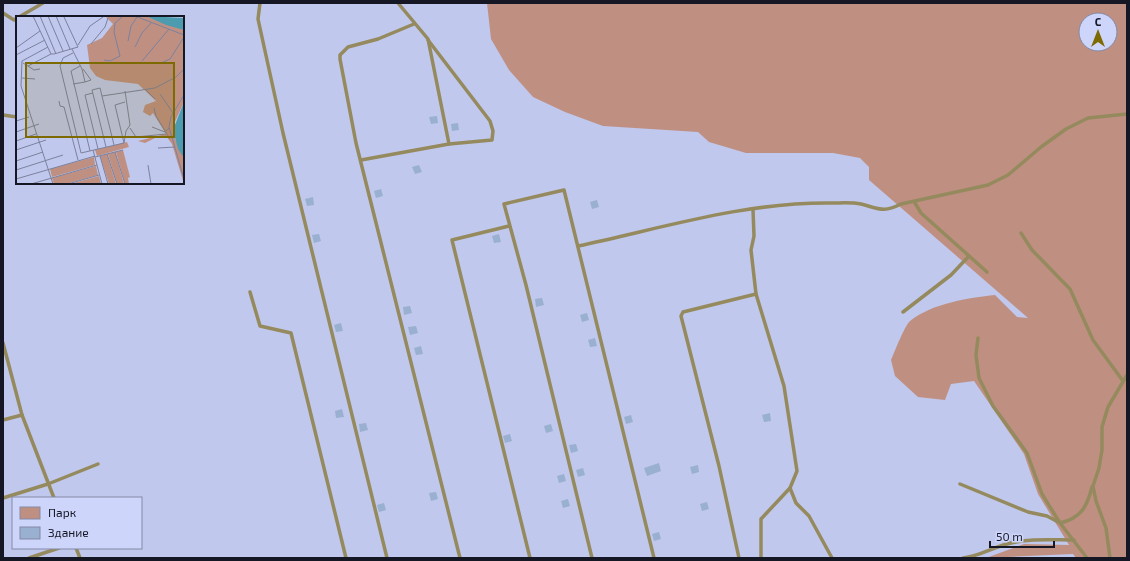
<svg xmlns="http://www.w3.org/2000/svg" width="1130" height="561" font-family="'Exo 2',sans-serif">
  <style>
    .green { fill: #bf9082; fill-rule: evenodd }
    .building { fill: #99b0d0 }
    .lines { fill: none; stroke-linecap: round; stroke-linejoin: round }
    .service { stroke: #958a5d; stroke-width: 3.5 }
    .inset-road { fill: none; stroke: #7c819d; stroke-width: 1 }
    .view { fill: #7d6a01; fill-opacity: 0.15; stroke: #7d6a01; stroke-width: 2 }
    .inset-edge { fill: none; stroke: #151724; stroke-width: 2 }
  </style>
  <rect width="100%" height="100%" fill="#c0c8ed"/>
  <path class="green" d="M487 3H1127V558H1076L1073 554 986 558 1024 544 1069 545 1038 494 1024 454 974 381 951 384 945 400 918 397 895 376 891 360C895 351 904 327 910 321 933 303 968 298 995 295L1017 317 1028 318 869 180V167L860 158 833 153H746L709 142 698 132 603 126 565 112 533 97 509 70 491 39ZM1086 20H1110V44H1086Z"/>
  <g class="building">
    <polygon points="437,116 438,123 431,124 429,117"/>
    <polygon points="458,123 459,130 452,131 451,124"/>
    <polygon points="419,165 422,172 415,174 412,167"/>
    <polygon points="381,189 383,196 376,198 374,191"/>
    <polygon points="313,197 314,205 307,206 305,199"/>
    <polygon points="597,200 599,207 592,209 590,202"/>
    <polygon points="319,234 321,241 314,243 312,235"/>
    <polygon points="499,234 501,242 494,243 492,236"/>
    <polygon points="542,298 544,305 536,307 535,299"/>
    <polygon points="410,306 412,313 404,315 403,307"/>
    <polygon points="587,313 589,320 582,322 580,315"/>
    <polygon points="341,323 343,331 336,332 334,325"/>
    <polygon points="416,326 418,333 410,335 408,327"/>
    <polygon points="595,338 597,346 590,347 588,340"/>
    <polygon points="421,346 423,354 416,355 414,348"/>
    <polygon points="342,409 344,417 336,418 335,411"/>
    <polygon points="770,413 771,421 764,422 762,415"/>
    <polygon points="631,415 633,422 626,424 624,417"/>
    <polygon points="366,423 368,430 360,432 359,424"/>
    <polygon points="551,424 553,431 546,433 544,426"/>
    <polygon points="510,434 512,441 505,443 503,436"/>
    <polygon points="576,444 578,451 571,453 569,445"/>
    <polygon points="659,463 661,471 647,476 644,468"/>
    <polygon points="698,465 699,472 692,474 690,467"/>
    <polygon points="583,468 585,475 578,477 576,470"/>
    <polygon points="564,474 566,481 559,483 557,476"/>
    <polygon points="436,492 438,499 431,501 429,493"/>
    <polygon points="568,499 570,506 563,508 561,501"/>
    <polygon points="707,502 709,509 702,511 700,504"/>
    <polygon points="384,503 386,510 379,512 377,505"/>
    <polygon points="659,532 661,539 654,541 652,534"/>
  </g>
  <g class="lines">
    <g class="service">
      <polyline points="260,3 258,19 283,133 387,558"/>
      <polyline points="3,13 14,20 17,18"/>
      <polyline points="19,17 43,3"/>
      <polyline points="414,24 378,39 348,47 340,55 340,59 356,143 460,558"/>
      <polyline points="428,40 490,121 493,131 492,140 449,144"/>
      <polyline points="3,115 17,117"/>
      <polyline points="361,160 449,144 428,39 398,3"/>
      <polyline points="915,203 921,213 987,272"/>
      <polyline points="753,210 754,236 751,250 756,294 784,386 797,471 790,488 761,519 761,558"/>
      <polyline points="509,226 452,240 530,558"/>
      <polyline points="1021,233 1032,250 1070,289 1093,340 1123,381"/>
      <path d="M578 246C663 228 744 202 831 203 841 203 852 202 861 204 880 209 883 213 901 204L988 185 1008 175 1041 147 1066 129 1088 118 1127 114"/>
      <polyline points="250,292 260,326 291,333 346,558"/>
      <polyline points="903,312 951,275 969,256"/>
      <polyline points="978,338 976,355 979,378 993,406 1027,453 1042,494 1060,523 1087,558"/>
      <polyline points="3,343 22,415 54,498"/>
      <polyline points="3,420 22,415"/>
      <path d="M960 484 1028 512 1047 516 1060 523C1081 518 1087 507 1092 487"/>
      <polyline points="790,488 796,503 809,516 832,558"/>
      <polyline points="3,498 48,484 98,464"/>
      <polyline points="76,548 80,558"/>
      <polyline points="29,558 59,548"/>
      <polyline points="592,558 526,285 504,204 564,190 654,558"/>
      <polyline points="739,558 719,466 681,316 683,312 756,294"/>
      <path d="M963 558C980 556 991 548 1007 544 1029 538 1051 540 1074 540"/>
      <polyline points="1110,558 1106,528 1096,501 1093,486 1099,468 1102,450 1102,427 1108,407 1127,375"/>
    </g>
  </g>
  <g transform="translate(16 16)">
    <rect width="168" height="168" fill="#c0c8ed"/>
    <path d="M89 0H130L168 14V86L158 108 159 123 168 142V168L156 128 150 120H143L129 127 122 125 150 118 137 97 134 100 127 96 129 89 140 85 122 68 89 64 80 60 74 52 71 29 86 22 97 8ZM111 126 113 131 81 140 79 134ZM107 134 114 161 112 162 113 168H109L100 136ZM99 136 108 168H101L92 138ZM91 138 100 168H93L84 140ZM78 141 79 149 36 161 34 153ZM80 150 82 159 50 168H38L36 162ZM83 160 85 168H54Z" fill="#bf9082"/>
    <path d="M130 0 168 2V14L150 9ZM168 86V142L162 133 157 114Z" fill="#4d9baf"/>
    <path class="inset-road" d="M17 0 35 38H38L62 31 48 1M24 0 40 38M32 0 47 35M40 0 54 33M77 0H107M119 0 168 19M112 25 115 10 121 1M75 28 89 11 92 2M62 29 74 10 87 1M32 31 6 45 5 70 37 168M119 31 126 17 135 7M0 32 24 15M56 33 66 53 69 66 57 68M57 37 47 42 44 50 65 137 108 127 99 89 109 86M0 39 29 24M88 44 94 45 104 40 98 16 99 7 106 1M126 45 153 13M147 46 154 43 168 21M7 47 12 50 35 38M12 50 18 54 24 53M64 50 55 55 74 135M67 53 75 64 69 66M6 62 19 63M130 74 139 83M77 77 69 79 82 133M144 78 157 97M168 79 155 101 153 111 168 163M86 80 139 72 160 61 168 53M43 85 44 90 48 91 62 144M138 92 140 100 154 123M0 105 13 101M136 111 149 116 153 112M114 112 120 121 150 118M0 116 23 108M0 125 20 118M108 127 110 115 114 109 109 75M90 131 76 74 84 72 98 129M142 132 159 131M0 134 30 124M77 134 86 168M99 136 109 168M91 138 101 168M84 140 92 168M79 141 107 134M0 145 27 136M132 149 135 168M0 154 47 139M0 163 79 140M15 168 81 149M52 168 83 159"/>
    <path class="view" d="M10 47H158V121H10Z"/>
    <rect width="168" height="168" class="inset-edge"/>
  </g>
  <rect width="1130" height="561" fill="none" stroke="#151724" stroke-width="8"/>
  <rect x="12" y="497" width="130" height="52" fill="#cdd5fb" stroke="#8389a5"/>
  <rect x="20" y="507" width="20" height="12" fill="#bf9082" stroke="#8389a5"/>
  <text x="48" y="517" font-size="12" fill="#151724">Парк</text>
  <rect x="20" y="527" width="20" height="12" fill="#99b0d0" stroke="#8389a5"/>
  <text x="48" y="537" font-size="12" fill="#151724">Здание</text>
  <g transform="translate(1098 32)"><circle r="19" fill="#cdd5fb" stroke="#8389a5"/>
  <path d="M0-3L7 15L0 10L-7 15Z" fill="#7d6a01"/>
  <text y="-6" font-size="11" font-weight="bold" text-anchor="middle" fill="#151724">С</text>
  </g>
  <path d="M990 541v6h64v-6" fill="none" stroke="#151724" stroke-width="2"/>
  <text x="996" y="541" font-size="12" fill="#151724" stroke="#cdd5fb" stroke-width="3" paint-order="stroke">50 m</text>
</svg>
